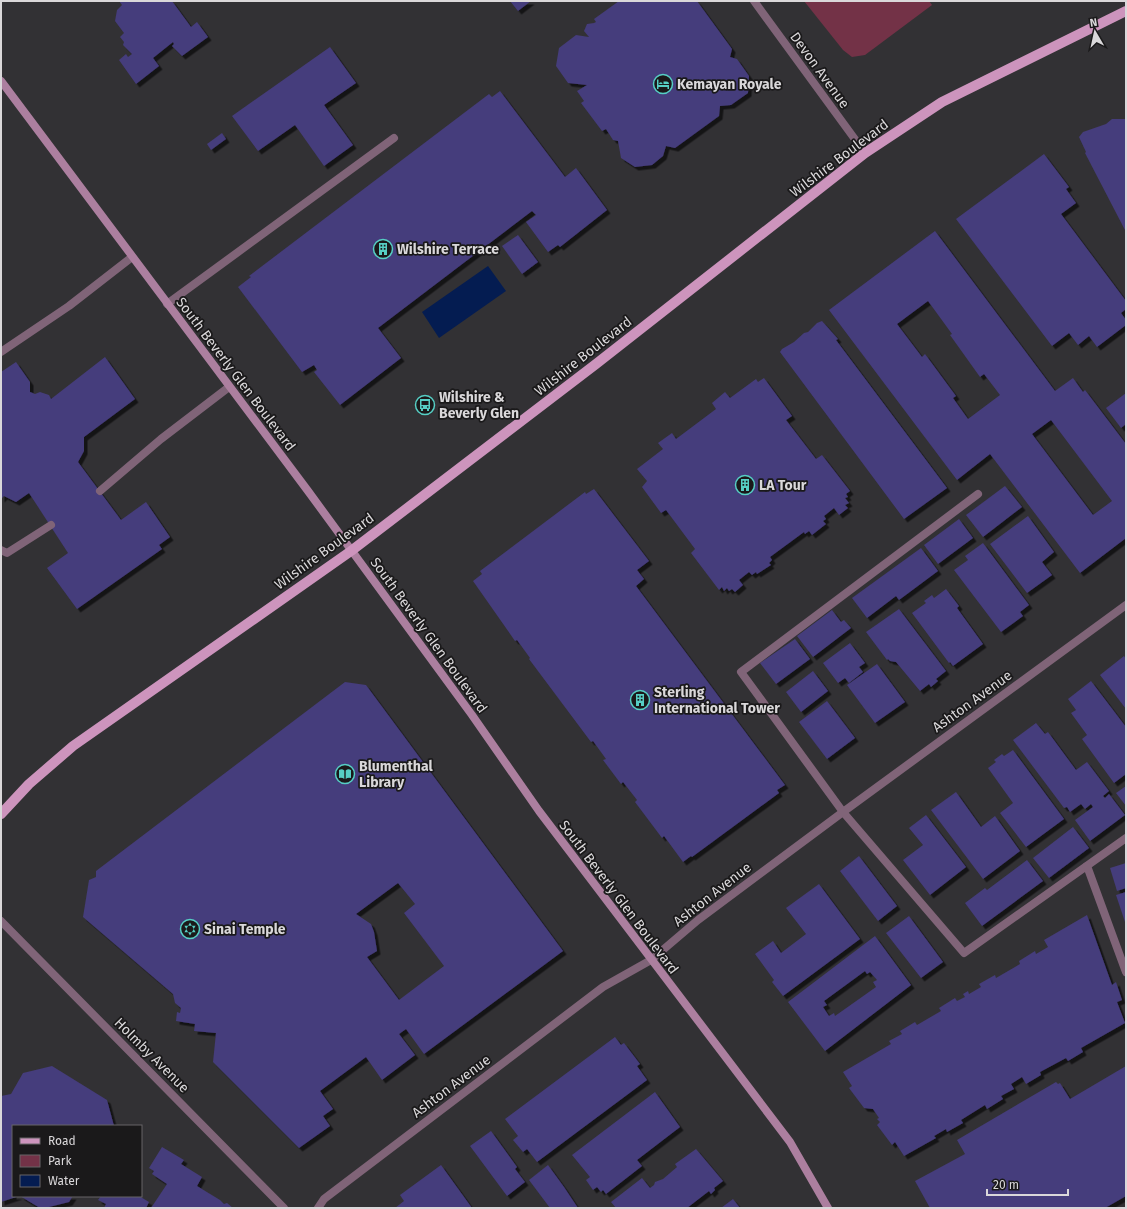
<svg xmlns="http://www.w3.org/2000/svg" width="1127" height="1209" font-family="'Fira Sans',sans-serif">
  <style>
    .green { fill: #733247 }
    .water { fill: #041c51 }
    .building { fill: #453c7b; fill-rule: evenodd; filter: url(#shadow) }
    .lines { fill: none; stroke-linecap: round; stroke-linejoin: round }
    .lane { stroke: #806478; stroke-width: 8 }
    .street { stroke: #806478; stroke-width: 8 }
    .secondary { stroke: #ac7f9f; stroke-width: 8 }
    .primary { stroke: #cd94bd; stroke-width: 10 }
    .labels { text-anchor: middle; stroke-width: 3.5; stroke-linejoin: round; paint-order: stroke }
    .street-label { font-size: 14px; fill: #dad8da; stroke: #1a191a }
    .poi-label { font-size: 14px; font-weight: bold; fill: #dad8da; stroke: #1a191a; text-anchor: start }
  </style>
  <defs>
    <filter id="shadow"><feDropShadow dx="3.5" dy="3.5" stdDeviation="0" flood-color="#0009"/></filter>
  </defs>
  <rect width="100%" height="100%" fill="#323134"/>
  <polygon class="green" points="804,1 929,1 932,5 865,55 852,57 843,50"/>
  <polygon class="water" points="488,266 506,291 439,338 422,312"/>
  <g class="building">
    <polygon points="119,1 172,1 191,27 197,22 208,37 182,56 172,46 174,44 173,42 153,58 159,66 136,84 119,60 126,54 128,57 132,54 123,45 124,42 120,37 124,33 115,21 117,10 122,5"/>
    <polygon points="510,1 531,1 518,11"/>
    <polygon points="619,1 697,1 732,49 730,57 737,59 749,76 748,93 731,105 720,106 719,116 675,148 666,146 663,156 652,165 635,167 621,158 618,141 613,140 606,129 602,131 581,103 584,101 577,91 587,85 568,83 556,66 559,48 576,35 589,37 584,31 587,24 594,23 596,22 594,19"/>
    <polygon points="330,47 356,83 324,105 353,145 324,166 295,125 258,151 232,116"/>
    <polygon points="500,91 565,177 576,168 607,210 560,247 558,245 548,252 526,222 536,215 532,211 378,328 401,358 340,405 314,372 317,370 314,365 302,372 238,287 251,277 249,276 489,94 492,97"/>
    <polygon points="1112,119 1126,119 1126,232 1085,153 1086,152 1079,137 1083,132 1106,124"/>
    <polygon points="222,133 226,139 211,150 207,144"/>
    <polygon points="1044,154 1069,187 1066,189 1076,203 1061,214 1126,301 1126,309 1121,313 1126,320 1126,325 1097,347 1089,336 1078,345 1069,333 1052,346 956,219"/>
    <path d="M935 231 1055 391 1073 378 1083 392 1085 390 1126 444V538L1080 573 990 454 957 480 829 310ZM928 301 952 334 950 335 980 377 984 374 1000 395 968 419 953 398 956 396 925 354 922 357 897 324ZM1051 420 1112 501 1093 515 1032 434Z"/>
    <polygon points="518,235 538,262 522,274 502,246"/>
    <polygon points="822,321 838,339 836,340 947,488 904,519 780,352 782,349 794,342 804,333 808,332 817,323"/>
    <polygon points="105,357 135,399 84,437 84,451 78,462 121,520 146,502 170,537 159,545 162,549 77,609 47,568 68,553 29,493 16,502 4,496 1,499 1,372 16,362 30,382 30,392 35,394 40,392 49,395 51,399"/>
    <polygon points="764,378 792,416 786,420 816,459 822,455 850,491 846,494 848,497 845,498 849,503 845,505 848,508 839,515 834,508 824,516 826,519 823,521 826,524 812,535 809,531 805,534 804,532 770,557 772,560 769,563 771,565 757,574 756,572 752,575 749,572 739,580 743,585 735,592 732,589 729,591 727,588 724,591 722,587 719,590 691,553 695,549 666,510 661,513 642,487 647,481 637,469 663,449 658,443 672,433 676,439 716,409 712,403 725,392 730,398 756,379 758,382"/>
    <polygon points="1126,393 1126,424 1121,428 1106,408"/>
    <polygon points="1005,486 1022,507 983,537 966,515"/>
    <polygon points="594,489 649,561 637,570 644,579 636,586 785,785 777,790 779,793 692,857 691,856 683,862 664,836 662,838 635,802 637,800 623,782 621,784 603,760 606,759 593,741 591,742 529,659 530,658 517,640 515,641 473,581 482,574 480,571 585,492 586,494"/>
    <polygon points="1028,516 1054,552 1042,562 1052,575 1027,593 990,544"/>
    <polygon points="959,519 973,538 938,564 924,545"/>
    <polygon points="983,543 1029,605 1020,612 1023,616 1001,632 954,570 968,560 965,556"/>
    <polygon points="921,548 938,571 899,600 896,596 867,618 852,598"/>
    <polygon points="946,589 959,606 957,608 983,644 953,666 950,662 949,663 912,613 926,603 924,601 932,595 934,598"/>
    <polygon points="899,609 946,671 936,679 938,681 931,687 929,684 920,691 896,662 890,661 888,659 887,660 866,632"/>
    <polygon points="832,610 841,622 844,620 851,628 813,657 797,636"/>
    <polygon points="795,639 810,659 776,684 760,663"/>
    <polygon points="850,643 865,663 859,667 863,672 849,683 845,678 838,683 823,663"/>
    <polygon points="1124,656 1126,659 1126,709 1100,675"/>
    <polygon points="877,664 905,702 875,723 847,685"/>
    <polygon points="813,671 828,691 801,712 786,692"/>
    <polygon points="1091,681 1126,727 1126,774 1114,783 1082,739 1087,735 1071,713 1076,710 1068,699"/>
    <path d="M345 682 366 685 563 951 424 1054 406 1029 399 1034 415 1055 382 1080 366 1057 320 1091 333 1109 323 1116 330 1126 299 1148 213 1062 216 1033 194 1031 195 1024 176 1021 177 1012 180 1013 181 1008 175 1003 173 994 83 917 89 880 96 877V871ZM398 883 415 904 404 913 444 966 399 1000 367 957 377 951 374 932 371 924 356 914Z"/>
    <polygon points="827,701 855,738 827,759 799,722"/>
    <polygon points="1036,723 1045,734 1048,732 1076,770 1087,762 1109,791 1103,796 1105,798 1109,794 1125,815 1090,841 1075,820 1093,807 1091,804 1085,809 1081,804 1070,812 1067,807 1064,808 1013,740"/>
    <polygon points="1013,750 1064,819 1026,847 1000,813 1013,803 988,768 996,762 994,760 1002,754 1004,756"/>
    <polygon points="1126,786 1126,806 1116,793"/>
    <polygon points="956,792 981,827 995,816 1020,851 983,879 931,810"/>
    <polygon points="926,815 966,867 930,895 903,860 923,845 909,828"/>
    <polygon points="1073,827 1089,848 1049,878 1033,858"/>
    <polygon points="859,856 897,906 878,921 840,871"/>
    <polygon points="1027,860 1043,881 982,926 965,903 985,888 987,890"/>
    <polygon points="1126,863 1126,888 1117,891 1110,868"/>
    <polygon points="819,884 860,939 783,996 772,982 774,980 755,954 773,941 781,953 806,934 786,908"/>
    <polygon points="1126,892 1126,925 1116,895"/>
    <polygon points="1087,915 1112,985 1116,982 1122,1000 1117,1002 1125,1023 1081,1048 1083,1052 1068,1061 1066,1058 1040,1072 1041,1075 1026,1084 1022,1077 1011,1084 1014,1089 1001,1096 1003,1099 987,1109 985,1105 961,1120 963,1123 947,1132 946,1129 934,1136 936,1138 904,1156 895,1142 892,1145 877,1125 880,1122 877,1119 879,1118 873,1109 864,1108 849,1088 852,1086 843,1072 891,1044 889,1041 902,1034 900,1031 915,1022 917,1025 941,1011 939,1008 955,998 957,1001 965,997 963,994 968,991 969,994 981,987 979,984 995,975 996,978 1020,964 1019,961 1035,951 1036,954 1048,947 1044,940"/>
    <polygon points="909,916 943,962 921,978 886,933"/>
    <path d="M875 936 911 985 825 1051 788 1002ZM865 971 867 974 870 972 877 980 873 982 876 987 835 1016 834 1013 829 1016 823 1007 827 1005 824 1001Z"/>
    <polygon points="615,1037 621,1045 624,1043 640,1064 637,1066 647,1080 537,1162 527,1149 523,1152 513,1140 518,1136 505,1119"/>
    <polygon points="52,1066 107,1100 114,1126 13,1126 13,1196 19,1196 1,1202 1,1096 11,1094 23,1073"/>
    <polygon points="1126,1066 1126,1196 1105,1208 930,1208 915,1181 965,1154 957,1140 1056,1082 1058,1084 1060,1083 1070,1099"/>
    <polygon points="655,1092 680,1127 637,1160 642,1166 606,1194 603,1190 601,1192 597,1187 593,1190 586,1180 590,1177 572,1155"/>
    <polygon points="491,1131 517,1167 515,1169 525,1182 507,1196 470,1146"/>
    <polygon points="162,1147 184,1160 181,1164 202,1177 197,1186 220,1200 224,1204 227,1203 233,1208 151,1208 167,1184 152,1174 154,1171 149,1168"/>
    <polygon points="696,1149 723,1181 714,1188 715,1190 711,1194 709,1191 687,1208 616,1208 611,1202 642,1178 650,1188 654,1185 655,1182 663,1179 677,1167 675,1164"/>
    <polygon points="441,1165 472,1208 395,1208 404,1201 400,1195"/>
    <polygon points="548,1165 564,1187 578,1208 550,1208 529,1180"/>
    <polygon points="20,1196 73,1196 69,1202 45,1208 40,1208"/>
    <polygon points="101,1196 139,1196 149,1202 146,1208 104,1208 106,1204 98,1200"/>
    <polygon points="733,1199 740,1208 721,1208"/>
  </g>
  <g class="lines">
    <g class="lane">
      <polyline points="167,304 394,138"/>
      <polyline points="1,352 69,306 132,257"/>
      <polyline points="100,491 161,439 229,387"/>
      <polyline points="978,494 741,672 843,812 964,953 1126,838"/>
      <polyline points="1,550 7,553 51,525"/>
      <polyline points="1087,866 1126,972"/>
    </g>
    <g class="street">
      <polyline points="754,1 865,153"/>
      <polyline points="1,921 284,1208"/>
      <polyline points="318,1208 324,1199 603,987 651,960 698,920 843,812 1126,605"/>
    </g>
    <polyline class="secondary" points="1,81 308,491 472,715 539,811 790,1142 828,1208"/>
    <polyline class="primary" points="1,814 29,784 73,746 351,551 596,364 865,153 942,102 1126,11"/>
  </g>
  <defs>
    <g id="hotel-ring" transform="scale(1)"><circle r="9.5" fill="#1a191a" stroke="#56cec4" stroke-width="1.5"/><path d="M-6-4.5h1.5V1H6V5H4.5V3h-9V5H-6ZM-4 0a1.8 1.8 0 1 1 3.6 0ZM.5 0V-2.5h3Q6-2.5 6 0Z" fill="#56cec4"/></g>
    <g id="building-ring" transform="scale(1)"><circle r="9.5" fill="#1a191a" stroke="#56cec4" stroke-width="1.5"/><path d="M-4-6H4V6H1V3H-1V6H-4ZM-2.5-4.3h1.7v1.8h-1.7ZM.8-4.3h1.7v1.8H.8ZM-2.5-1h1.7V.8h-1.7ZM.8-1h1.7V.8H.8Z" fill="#56cec4"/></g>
    <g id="bus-ring" transform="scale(1)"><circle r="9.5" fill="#1a191a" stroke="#56cec4" stroke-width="1.5"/><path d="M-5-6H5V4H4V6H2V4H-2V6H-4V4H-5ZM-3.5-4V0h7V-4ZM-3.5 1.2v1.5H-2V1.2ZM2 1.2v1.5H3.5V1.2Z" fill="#56cec4"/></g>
    <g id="library-ring" transform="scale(1)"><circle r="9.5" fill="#1a191a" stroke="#56cec4" stroke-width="1.5"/><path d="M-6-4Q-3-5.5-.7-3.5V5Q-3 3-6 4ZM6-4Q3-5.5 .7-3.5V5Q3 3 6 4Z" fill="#56cec4"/></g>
    <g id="synagogue-ring" transform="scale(1)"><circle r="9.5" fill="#1a191a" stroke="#56cec4" stroke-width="1.5"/><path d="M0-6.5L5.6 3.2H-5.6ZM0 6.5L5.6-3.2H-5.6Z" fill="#56cec4"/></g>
  </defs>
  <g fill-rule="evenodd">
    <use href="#hotel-ring" x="663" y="84"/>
    <use href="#building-ring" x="383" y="249"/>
    <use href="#bus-ring" x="425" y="405"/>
    <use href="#building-ring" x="745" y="485"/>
    <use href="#building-ring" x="640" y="700"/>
    <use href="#library-ring" x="345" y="774"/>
    <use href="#synagogue-ring" x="190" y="929"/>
  </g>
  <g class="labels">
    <g class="street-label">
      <text transform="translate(820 70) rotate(54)" y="5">Devon Avenue</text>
      <text transform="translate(839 158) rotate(-37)" y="5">Wilshire Boulevard</text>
      <text transform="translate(583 356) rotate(-38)" y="5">Wilshire Boulevard</text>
      <text transform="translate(236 374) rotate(53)" y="5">South Beverly Glen Boulevard</text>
      <text transform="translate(324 551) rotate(-36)" y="5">Wilshire Boulevard</text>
      <text transform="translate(429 635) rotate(54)" y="5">South Beverly Glen Boulevard</text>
      <text transform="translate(972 701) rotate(-36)" y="5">Ashton Avenue</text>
      <text transform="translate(712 894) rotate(-38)" y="5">Ashton Avenue</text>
      <text transform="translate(619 897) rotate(53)" y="5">South Beverly Glen Boulevard</text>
      <text transform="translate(152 1055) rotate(45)" y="5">Holmby Avenue</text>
      <text transform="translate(451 1086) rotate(-37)" y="5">Ashton Avenue</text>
    </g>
    <g class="poi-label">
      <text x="677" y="89">Kemayan Royale</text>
      <text x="397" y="254">Wilshire Terrace</text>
      <text x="439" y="402">Wilshire &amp;<tspan x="439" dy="16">Beverly Glen</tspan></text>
      <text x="759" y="490">LA Tour</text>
      <text x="654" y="697">Sterling<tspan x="654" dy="16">International Tower</tspan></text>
      <text x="359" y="771">Blumenthal<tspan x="359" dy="16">Library</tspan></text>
      <text x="204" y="934">Sinai Temple</text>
    </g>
  </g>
  <rect width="1127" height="1209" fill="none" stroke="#dad8da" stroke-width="4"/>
  <rect x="12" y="1125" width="130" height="72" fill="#1a191a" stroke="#676567"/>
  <rect x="20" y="1138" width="20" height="6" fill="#cd94bd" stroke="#676567"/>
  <text x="48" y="1145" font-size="12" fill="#dad8da">Road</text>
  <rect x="20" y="1155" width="20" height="12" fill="#733247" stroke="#676567"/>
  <text x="48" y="1165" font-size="12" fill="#dad8da">Park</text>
  <rect x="20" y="1175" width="20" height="12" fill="#041c51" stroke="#676567"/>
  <text x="48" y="1185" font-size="12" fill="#dad8da">Water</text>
  <g transform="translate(1095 32) rotate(351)" stroke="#1a191a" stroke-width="3" paint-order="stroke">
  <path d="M0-3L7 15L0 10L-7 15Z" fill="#dad8da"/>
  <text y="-6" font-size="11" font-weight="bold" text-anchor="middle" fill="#dad8da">N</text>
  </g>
  <path d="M987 1189v6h81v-6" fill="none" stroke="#dad8da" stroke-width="2"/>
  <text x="993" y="1189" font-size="12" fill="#dad8da" stroke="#1a191a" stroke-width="3" paint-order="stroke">20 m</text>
</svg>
